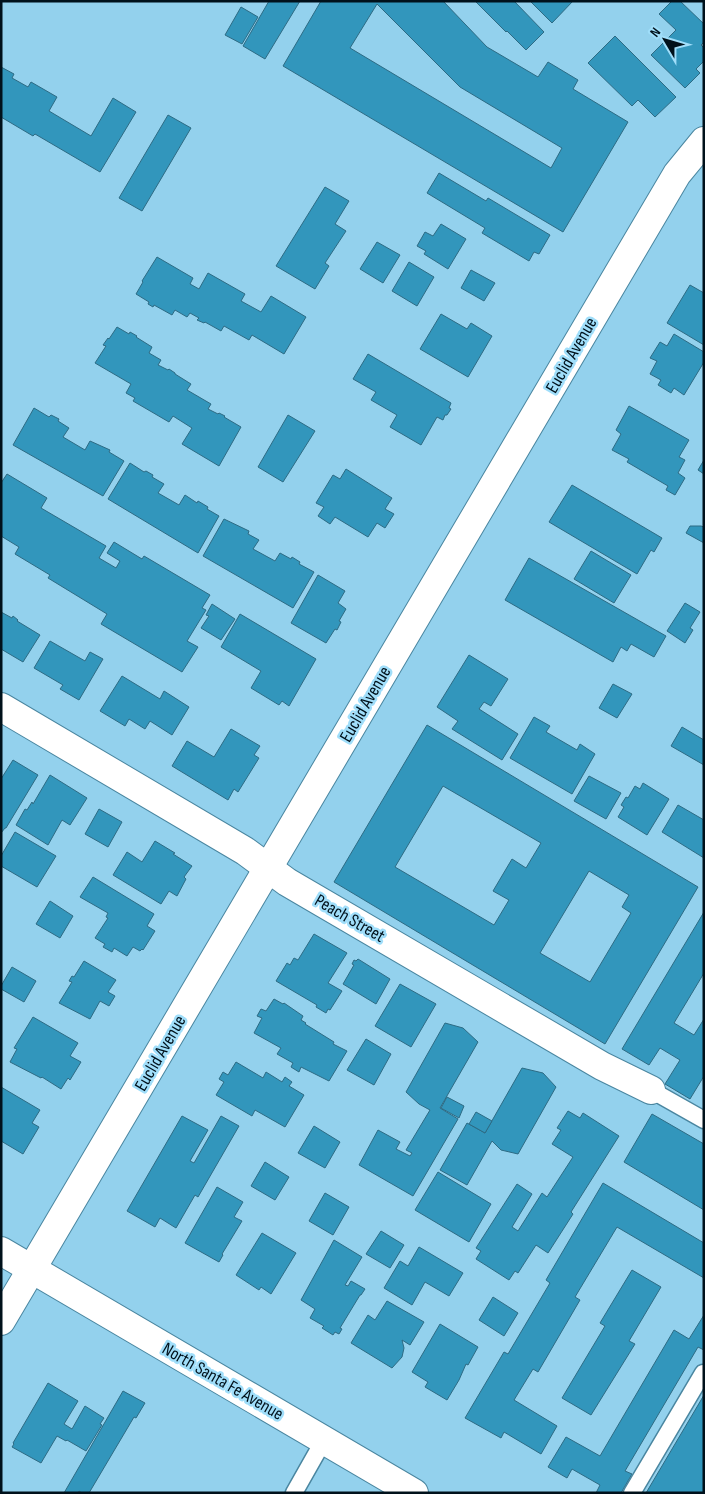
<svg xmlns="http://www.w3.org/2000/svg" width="705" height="1494" font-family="'Sofia Sans Condensed',sans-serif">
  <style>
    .building { fill: #3296bc; stroke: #2d6b84; fill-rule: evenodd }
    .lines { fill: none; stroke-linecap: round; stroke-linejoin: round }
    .service-casing { stroke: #4a86a0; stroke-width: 19 }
    .minor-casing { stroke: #4a86a0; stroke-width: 30 }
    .secondary-casing { stroke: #4a86a0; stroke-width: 30 }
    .service { stroke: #fff; stroke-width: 16 }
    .minor { stroke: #fff; stroke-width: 28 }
    .secondary { stroke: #fff; stroke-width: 28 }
    .labels { text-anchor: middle; stroke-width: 5; stroke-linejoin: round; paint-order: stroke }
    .street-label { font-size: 18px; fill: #00111b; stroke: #a0defa }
  </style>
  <rect width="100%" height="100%" fill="#93d1ed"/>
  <g class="building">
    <polygon points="269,1 300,1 265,59 243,46"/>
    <path d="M321 1H443L487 47 538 77 548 62 578 80 573 89 628 122 563 232 283 66ZM377 4 460 87 562 148 551 168 350 48Z"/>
    <polygon points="475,1 514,1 544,32 526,50 507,31 506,32"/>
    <polygon points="530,1 573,1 552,23"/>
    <polygon points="672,1 680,1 704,24 704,42 701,45 704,48 704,61 696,69 700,73 685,88 651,55 676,30 659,14"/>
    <polygon points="241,7 258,17 242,44 225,35"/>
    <polygon points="615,36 676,97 655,117 638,100 632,106 588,63"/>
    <polygon points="1,67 14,74 12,78 28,87 31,82 57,97 49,111 91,136 113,98 136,112 100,172 35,134 33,136 1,117"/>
    <polygon points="168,115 191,128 142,211 119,198"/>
    <polygon points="439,173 486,201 488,198 550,235 539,254 534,252 529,261 482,233 485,228 427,193"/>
    <polygon points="325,187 349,201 335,224 346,231 325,263 329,266 315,289 276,266"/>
    <polygon points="441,224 466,239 448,269 424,254 426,251 417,246 425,232 433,236"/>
    <polygon points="377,242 400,255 383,283 360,269"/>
    <polygon points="157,257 193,278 190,284 199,289 208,273 245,294 241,301 261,312 271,296 306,317 284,354 252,335 249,340 224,326 221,331 205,322 204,323 197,320 199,318 190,313 187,317 175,310 172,315 154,305 153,307 148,304 149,302 136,294 143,282 142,281"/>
    <polygon points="409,262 434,277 417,306 392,291"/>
    <polygon points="471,270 495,283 484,301 461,288"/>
    <polygon points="690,285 704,293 704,345 667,323"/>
    <polygon points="441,314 467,329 471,323 492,336 468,377 420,349"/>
    <polygon points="117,327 129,334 130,332 137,336 136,337 152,347 149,353 161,360 158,365 168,370 169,369 175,373 175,374 191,384 187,390 211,404 208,409 218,414 219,413 225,416 224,417 241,427 219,466 182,444 192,428 173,416 169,422 133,401 135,398 126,393 131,384 95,363 106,346 103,345 108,338 109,339"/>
    <polygon points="674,334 704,352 704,362 684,395 674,388 671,393 658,385 661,380 650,374 657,361 650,358 660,342 667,346"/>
    <polygon points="368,354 451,403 449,408 451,409 447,415 445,415 443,420 437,417 421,445 390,427 397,415 371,400 376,392 353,379"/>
    <polygon points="629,406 689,440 679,457 685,460 678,473 685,478 675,495 666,490 668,486 627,462 629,459 612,450 621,434 616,430"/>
    <polygon points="34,408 49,417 51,415 59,419 58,421 69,428 63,437 85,450 90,441 110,450 109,452 124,461 103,496 13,445"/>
    <polygon points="288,415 315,431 283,482 258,467"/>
    <polygon points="704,460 704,474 698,470"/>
    <polygon points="130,463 144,472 146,471 153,475 152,477 164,484 158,493 179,505 185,495 197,503 198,501 208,507 207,509 219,516 198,553 108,499"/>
    <polygon points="346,469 392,498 385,509 394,514 385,528 377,523 368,537 335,517 330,524 318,516 324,507 316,503 333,475 340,479"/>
    <polygon points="7,474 47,498 41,508 106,546 99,558 116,568 120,561 107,553 114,542 142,559 144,556 210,595 202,608 206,610 187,641 198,647 182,672 101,624 107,614 48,578 50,575 15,554 19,547 1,536 1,483"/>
    <polygon points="572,485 662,538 654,552 651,550 637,574 549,522"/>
    <polygon points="224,519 249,531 248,534 259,540 253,549 275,561 280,553 291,559 292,557 300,562 299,564 314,572 293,608 203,556"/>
    <polygon points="690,526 701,526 704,527 704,543 686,533"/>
    <polygon points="591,551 631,575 614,603 574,579"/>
    <polygon points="529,558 666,636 654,657 631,644 627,651 621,647 613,662 505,600"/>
    <polygon points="318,575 345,591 338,603 346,609 339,621 341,622 337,630 335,629 326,643 291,623"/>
    <polygon points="685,603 700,612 690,628 693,630 685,643 667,631"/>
    <polygon points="212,604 235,619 221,640 201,628 209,616 206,615"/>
    <polygon points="1,612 12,618 13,616 18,620 17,621 40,635 23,662 1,649"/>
    <polygon points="240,614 316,659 289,706 282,701 279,705 251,688 261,671 221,647"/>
    <polygon points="50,641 85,661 90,652 103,659 79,700 60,689 63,685 34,668"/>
    <polygon points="469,655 508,679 491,706 484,702 479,709 518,734 502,760 452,729 458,721 437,707"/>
    <polygon points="122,676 160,699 164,691 189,707 172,735 150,721 145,729 129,719 125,726 100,711"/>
    <polygon points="613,684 632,694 617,718 599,708"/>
    <polygon points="534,717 550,726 546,732 577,750 580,744 595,754 572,794 510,758"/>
    <path d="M427 725 698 887 605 1044 334 882ZM443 786 541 843 526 868 512 859 493 891 509 900 494 925 395 867ZM589 871 629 895 622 907 631 913 590 982 540 953Z"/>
    <polygon points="682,727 704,740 704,765 671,746"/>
    <polygon points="231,729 260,746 254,755 259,758 238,792 234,789 228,800 172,766 187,741 214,757"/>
    <polygon points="13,760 38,775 6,828 5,828 1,833 1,779"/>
    <polygon points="50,775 87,798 70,825 62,820 48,845 16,825 25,809 27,810 32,802 33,804"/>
    <polygon points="589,776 621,793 606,819 574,801"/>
    <polygon points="643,783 669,799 647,835 618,817 624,807 621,805 626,797 628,798 635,786 640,789"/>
    <polygon points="678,805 704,820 704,858 662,832"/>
    <polygon points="99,809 122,822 108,847 85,834"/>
    <polygon points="15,832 56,856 37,887 1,866 1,856"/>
    <polygon points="155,841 175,853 173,854 192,866 184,877 186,879 177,896 169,891 161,904 113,875 127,852 142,862"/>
    <polygon points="93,877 154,914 147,926 155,931 143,950 142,949 140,951 133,947 127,956 114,948 112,952 103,947 105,944 95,938 108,918 106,917 108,913 80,897"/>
    <polygon points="50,901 73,916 60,938 36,924"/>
    <polygon points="704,912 704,973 674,1023 694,1035 704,1019 704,1076 690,1099 665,1084 680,1060 660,1048 649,1065 622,1049"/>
    <polygon points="314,934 347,953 328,983 342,991 330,1010 328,1009 326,1013 316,1007 317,1005 276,981 287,963 290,965 294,958 298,960"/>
    <polygon points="358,959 390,979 376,1004 343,984 354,965 352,964 354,960 356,961"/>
    <polygon points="84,961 116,980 108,992 115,996 109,1006 100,1001 90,1019 59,1003 72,982 69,981 72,976 74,977"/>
    <polygon points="12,967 36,981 24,1002 1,989 1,986"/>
    <polygon points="400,984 436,1004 411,1047 375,1026"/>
    <polygon points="274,999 283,1004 284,1003 303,1016 301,1020 306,1023 305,1024 334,1042 333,1044 347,1051 329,1081 301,1067 299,1072 291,1067 293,1063 277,1054 281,1048 254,1033 262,1018 257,1016 261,1009 266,1011"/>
    <polygon points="33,1017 78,1043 70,1056 81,1062 70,1080 68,1078 61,1089 42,1077 41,1078 10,1062 17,1049 14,1048"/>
    <polygon points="445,1023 463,1028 478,1042 440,1108 458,1119 413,1196 359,1165 378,1130 400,1142 396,1149 410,1156 412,1153 406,1150 430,1110 419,1104 406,1092"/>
    <polygon points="366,1039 391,1054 374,1085 347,1070"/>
    <polygon points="236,1062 263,1078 266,1072 282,1082 285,1077 292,1082 289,1086 304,1095 285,1127 255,1110 252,1116 216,1095 224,1082 219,1079 223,1072 228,1075"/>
    <polygon points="522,1068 543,1073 556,1087 518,1154 501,1150 492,1141 467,1185 440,1170 467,1123 485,1133"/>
    <polygon points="1,1087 40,1110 32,1123 39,1127 23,1154 1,1141"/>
    <polygon points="447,1097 464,1106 459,1118 441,1108"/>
    <polygon points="568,1111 580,1118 583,1113 619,1136 571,1212 573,1214 548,1253 536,1245 518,1273 515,1271 509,1280 476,1259 481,1251 476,1248 517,1184 532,1194 512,1227 518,1231 542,1193 547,1197 573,1157 552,1144 561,1130 557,1128"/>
    <polygon points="476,1112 492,1121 485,1133 469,1124"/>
    <polygon points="652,1114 704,1144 704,1210 624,1162"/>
    <polygon points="182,1116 208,1130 190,1161 194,1163 221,1116 239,1126 198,1197 195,1195 176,1228 160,1218 155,1227 127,1211"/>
    <polygon points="314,1126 340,1142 325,1168 298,1153"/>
    <polygon points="265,1162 289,1177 275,1200 251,1186"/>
    <polygon points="438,1172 491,1204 469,1242 415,1210"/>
    <polygon points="603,1183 704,1243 704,1278 617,1227 575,1297 580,1300 538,1372 533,1369 514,1400 557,1426 541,1454 504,1432 501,1438 465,1418 504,1352 508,1354 550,1283 546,1280"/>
    <polygon points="217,1187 243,1202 234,1217 242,1221 222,1254 223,1255 219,1262 185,1243"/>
    <polygon points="325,1193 349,1207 333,1235 309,1221"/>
    <polygon points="381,1231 404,1245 390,1268 366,1254"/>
    <polygon points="262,1233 296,1253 271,1294 261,1287 259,1290 236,1275"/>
    <polygon points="334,1240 362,1257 345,1285 348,1286 351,1281 365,1289 361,1295 360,1295 340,1328 342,1329 339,1334 335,1332 333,1335 322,1328 324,1326 310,1318 315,1309 301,1300"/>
    <polygon points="419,1247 463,1273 449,1296 425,1282 412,1305 384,1288 400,1261 408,1266"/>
    <polygon points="632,1270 661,1287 629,1341 635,1344 591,1415 562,1398 605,1326 600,1323"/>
    <polygon points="493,1297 518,1313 504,1336 479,1320"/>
    <polygon points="387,1301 424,1322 410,1345 402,1340 404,1348 402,1357 392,1368 351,1343 368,1315 375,1320"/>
    <polygon points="704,1315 704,1350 698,1347 625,1471 632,1474 621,1493 596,1493 600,1485 572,1469 567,1478 548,1467 566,1437 600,1456 674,1330 689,1339"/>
    <polygon points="440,1324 478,1347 468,1365 466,1364 459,1380 447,1400 425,1387 428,1382 412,1372"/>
    <polygon points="48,1383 78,1401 64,1424 72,1429 85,1406 104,1418 100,1424 102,1425 86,1451 67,1440 66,1441 57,1436 41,1463 12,1447 14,1444 13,1443"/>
    <polygon points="123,1391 145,1403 136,1418 134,1417 89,1493 82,1493 79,1491 78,1493 64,1493"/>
    <polygon points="704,1395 704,1493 646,1493"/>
  </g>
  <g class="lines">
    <g class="service-casing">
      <g id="service">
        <polyline points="651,1090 704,1120"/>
        <polyline points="294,1493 324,1440"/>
        <polyline points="632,1493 703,1373"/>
      </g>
    </g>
    <g class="minor-casing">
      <g id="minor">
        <polyline points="1,707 245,851 287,882 602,1066 651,1090"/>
        <polyline points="1,1321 677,174 704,141"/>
      </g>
    </g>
    <g class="secondary-casing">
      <polyline id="secondary" points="1,1251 414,1493"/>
    </g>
    <use href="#service" class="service"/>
    <use href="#minor" class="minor"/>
    <use href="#secondary" class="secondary"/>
  </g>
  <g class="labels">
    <g class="street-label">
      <text transform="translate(571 355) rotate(-60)" y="6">Euclid Avenue</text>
      <text transform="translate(365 704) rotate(-60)" y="6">Euclid Avenue</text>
      <text transform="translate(350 918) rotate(30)" y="6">Peach Street</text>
      <text transform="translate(160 1053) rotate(-60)" y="6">Euclid Avenue</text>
      <text transform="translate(223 1381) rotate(30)" y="6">North Santa Fe Avenue</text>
    </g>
  </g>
  <rect width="705" height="1494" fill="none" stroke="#00111b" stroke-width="5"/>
  <g transform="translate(665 40) rotate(308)" stroke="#a0defa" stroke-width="4" paint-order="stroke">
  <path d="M0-4L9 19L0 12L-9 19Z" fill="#00111b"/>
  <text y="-8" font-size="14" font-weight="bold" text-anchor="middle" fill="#00111b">N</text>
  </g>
</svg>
